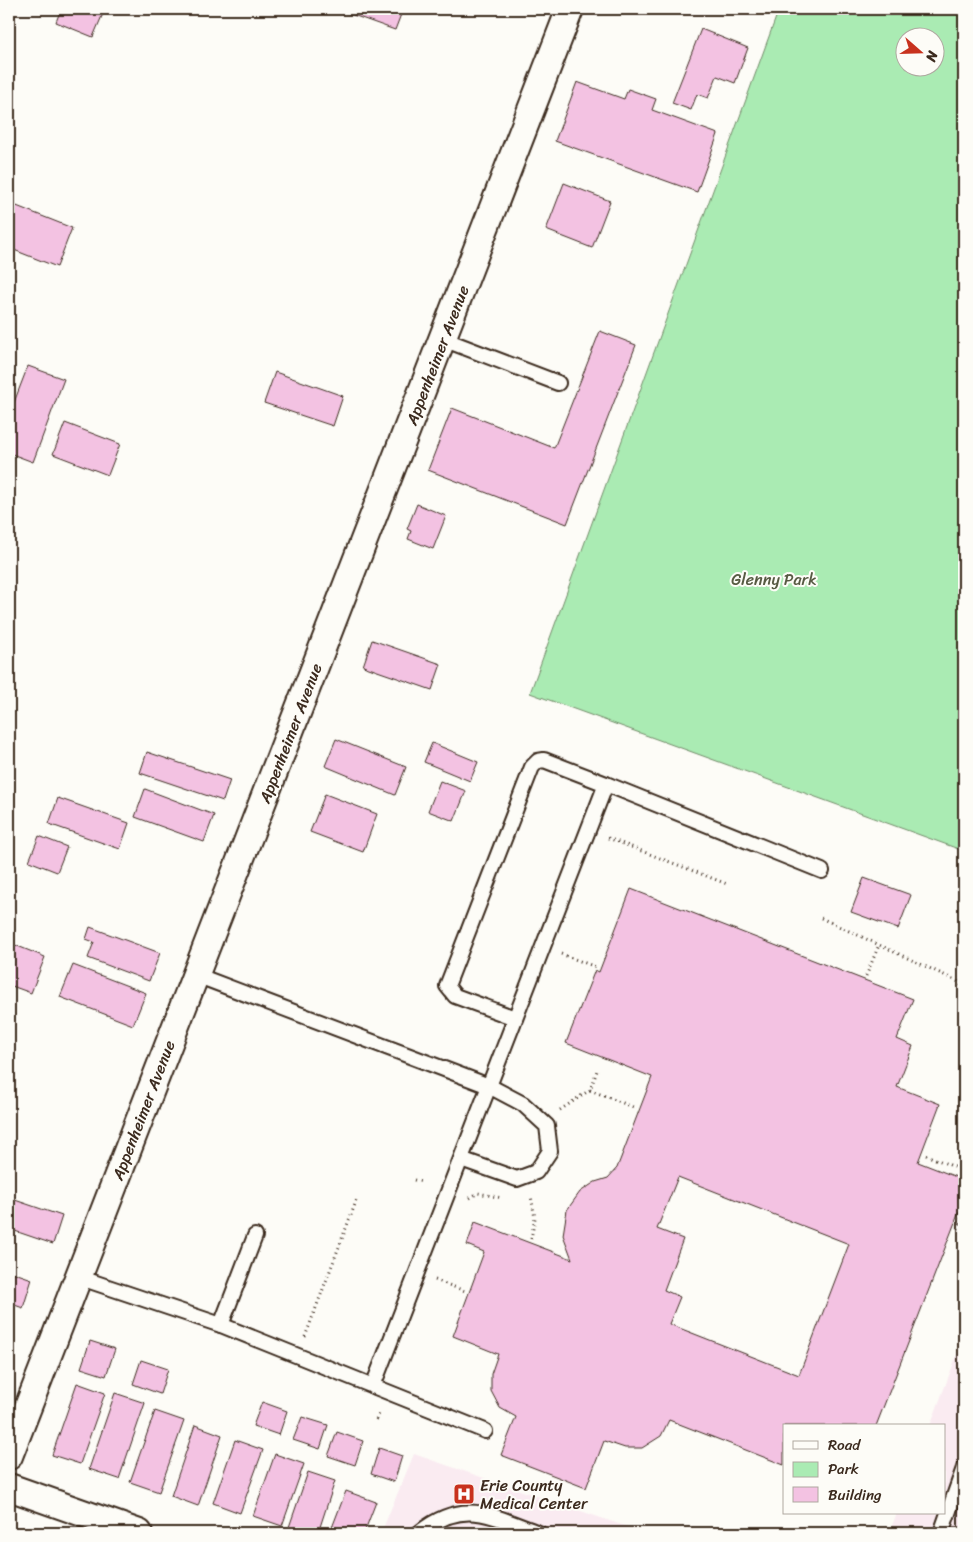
<svg xmlns="http://www.w3.org/2000/svg" width="973" height="1542" font-family="Sriracha,sans-serif">
  <style>
    .built { fill: #faebf1 }
    .green { fill: #aaebb3; stroke: #728a68; fill-rule: evenodd }
    .building { fill: #f3c2e2; stroke: #3b2a1e; fill-rule: evenodd }
    .lines { fill: none; stroke-linecap: round; stroke-linejoin: round }
    .lane-casing { stroke: #3b2a1e; stroke-width: 18 }
    .street-casing { stroke: #3b2a1e; stroke-width: 30 }
    .path { stroke: #3b2a1e; stroke-width: 3; stroke-dasharray: 1 4; stroke-linecap: butt }
    .lane { stroke: #fdfcf7; stroke-width: 14 }
    .street { stroke: #fdfcf7; stroke-width: 26 }
    .labels { text-anchor: middle; stroke-width: 4; stroke-linejoin: round; paint-order: stroke }
    .street-label { font-size: 16px; fill: #3b2a1e; stroke: #fdfcf7 }
    .park-label { font-size: 16px; fill: #575a43; stroke: #fdfcf7 }
    .poi-label { font-size: 16px; fill: #3b2a1e; stroke: #fdfcf7; text-anchor: start }
  </style>
  <rect width="100%" height="100%" fill="#fdfcf7"/>
  <filter id="ink" filterUnits="userSpaceOnUse"><feTurbulence type="fractalNoise" baseFrequency=".02" numOctaves="2"/><feDisplacementMap in="SourceGraphic" scale="10" xChannelSelector="R" yChannelSelector="G"/><feConvolveMatrix kernelMatrix="1 2 1 2 8 2 1 2 1" color-interpolation-filters="sRGB"/></filter>
  <g filter="url(#ink)">
    <g class="built">
      <polygon points="964,1336 964,1533 889,1533 897,1513 944,1513 944,1426 930,1426"/>
      <polygon points="414,1454 645,1533 381,1533"/>
    </g>
    <path class="green" d="M779 9H964V851L530 693ZM906 38H936V68H906Z"/>
    <g class="building">
      <polygon points="61,9 105,9 93,37 56,22"/>
      <polygon points="336,9 403,9 395,30"/>
      <polygon points="701,29 748,48 735,83 717,76 708,98 697,94 691,110 672,103"/>
      <polygon points="577,82 624,99 628,89 656,99 652,110 718,134 697,192 555,141"/>
      <polygon points="564,183 610,201 592,248 546,230"/>
      <polygon points="9,203 72,228 57,267 9,248"/>
      <polygon points="600,331 636,345 567,524 428,470 452,408 554,448"/>
      <polygon points="28,366 64,379 33,462 9,453 9,409 11,410"/>
      <polygon points="275,372 343,396 333,426 264,403"/>
      <polygon points="65,423 120,444 108,475 53,454"/>
      <polygon points="417,504 446,516 433,549 408,539 411,531 407,529"/>
      <polygon points="372,640 441,664 432,690 363,666"/>
      <polygon points="336,739 406,767 395,795 325,766"/>
      <polygon points="432,743 478,762 470,781 424,762"/>
      <polygon points="147,752 230,780 223,801 140,773"/>
      <polygon points="440,781 466,791 454,821 428,811"/>
      <polygon points="145,789 214,815 204,842 135,817"/>
      <polygon points="325,794 377,814 363,852 310,832"/>
      <polygon points="58,798 129,823 120,849 49,824"/>
      <polygon points="39,836 67,847 57,872 29,861"/>
      <polygon points="864,878 911,895 898,929 851,912"/>
      <path d="M631 889 913 999 897 1039 913 1046 897 1087 940 1104 918 1162 964 1180V1199L876 1426H784V1465L669 1420 661 1436 642 1448H625L604 1441 586 1488 501 1455 516 1417 500 1408 491 1391V1374L498 1354 453 1336 484 1252 467 1245 475 1222 572 1259 563 1235 567 1210 580 1192 595 1182 608 1178 617 1168 652 1077 566 1043 595 970 599 972ZM678 1177 849 1244 799 1375 669 1324 680 1297 664 1290 683 1239 657 1229Z"/>
      <polygon points="90,927 160,953 149,981 88,958 94,942 86,939"/>
      <polygon points="15,945 45,957 31,993 9,985 9,960"/>
      <polygon points="73,965 146,993 133,1025 60,997"/>
      <polygon points="9,1198 62,1216 53,1244 9,1229"/>
      <polygon points="9,1271 32,1279 23,1308 9,1303"/>
      <polygon points="90,1341 115,1349 106,1376 81,1368"/>
      <polygon points="141,1360 168,1369 160,1394 133,1384"/>
      <polygon points="77,1383 105,1393 80,1464 52,1455"/>
      <polygon points="115,1393 145,1403 119,1479 89,1469"/>
      <polygon points="262,1402 287,1411 279,1435 253,1426"/>
      <polygon points="155,1411 184,1421 159,1492 130,1482"/>
      <polygon points="302,1417 328,1425 320,1449 293,1440"/>
      <polygon points="195,1425 222,1435 198,1506 171,1496"/>
      <polygon points="337,1432 363,1441 355,1465 328,1456"/>
      <polygon points="235,1440 263,1450 240,1513 213,1503"/>
      <polygon points="379,1448 402,1456 394,1482 371,1474"/>
      <polygon points="275,1454 304,1464 282,1526 253,1516"/>
      <polygon points="308,1472 335,1481 318,1533 287,1533"/>
      <polygon points="346,1491 376,1502 364,1533 330,1533"/>
    </g>
    <g class="lines">
      <g class="lane-casing">
        <g id="lane">
          <polyline points="443,339 558,383"/>
          <polyline points="196,975 489,1086 606,784 822,871"/>
          <polyline points="515,1018 455,996 447,986 532,767 538,761 544,760 606,784"/>
          <polyline points="78,1277 221,1325 485,1431"/>
          <polyline points="221,1325 255,1236"/>
          <polyline points="373,1386 489,1086 523,1104 547,1126 550,1151 536,1172 517,1179 461,1159"/>
          <path d="M419 1533C464 1497 491 1516 539 1533"/>
          <polyline points="941,1533 964,1468"/>
        </g>
      </g>
      <g class="street-casing">
        <g id="street">
          <polyline points="9,1456 570,9"/>
          <polyline points="9,1487 139,1533"/>
        </g>
      </g>
      <g class="path">
        <polyline points="608,838 727,884"/>
        <polyline points="821,918 957,981 964,988"/>
        <polyline points="561,954 596,967"/>
        <polyline points="866,976 879,945"/>
        <polyline points="590,1090 633,1107"/>
        <polyline points="560,1110 590,1090 598,1068"/>
        <polyline points="926,1155 964,1171"/>
        <polyline points="414,1180 421,1182"/>
        <polyline points="470,1198 478,1193 502,1198"/>
        <polyline points="958,1229 964,1212"/>
        <polyline points="531,1239 535,1218 531,1196"/>
        <polyline points="435,1280 465,1291"/>
        <polyline points="305,1337 357,1199"/>
        <polyline points="376,1420 380,1412"/>
      </g>
      <use href="#lane" class="lane"/>
      <use href="#street" class="street"/>
    </g>
  </g>
  <defs>
    <g id="hospital-square" transform="scale(1.125)"><rect x="-9" y="-9" width="18" height="18" rx="4" fill="#c8321e" stroke="#fdfcf7"/><path d="M-5-5h3v3.5h4V-5h3V5h-3V1.5h-4V5h-3Z" fill="#fff"/></g>
  </defs>
  <g fill-rule="evenodd">
    <use href="#hospital-square" x="464" y="1494"/>
  </g>
  <g class="labels">
    <g class="street-label">
      <text transform="translate(437 355) rotate(-69)" y="6">Appenheimer Avenue</text>
      <text transform="translate(290 733) rotate(-69)" y="6">Appenheimer Avenue</text>
      <text transform="translate(143 1110) rotate(-69)" y="6">Appenheimer Avenue</text>
    </g>
    <g class="park-label">
      <text x="774" y="585">Glenny Park</text>
    </g>
    <g class="poi-label">
      <text x="480" y="1491">Erie County<tspan x="480" dy="18">Medical Center</tspan></text>
    </g>
  </g>
  <rect width="973" height="1542" fill="none" stroke="#fdfcf7" stroke-width="30"/>
  <rect x="15" y="15" width="943" height="1512" fill="none" stroke="#3b2a1e" stroke-width="2" filter="url(#ink)"/>
  <rect x="783" y="1424" width="162" height="90" fill="#fdfcf7" stroke="#afa8a0"/>
  <rect x="793" y="1441" width="25" height="8" fill="#fdfcf7" stroke="#afa8a0"/>
  <text x="828" y="1450" font-size="15" fill="#3b2a1e">Road</text>
  <rect x="793" y="1462" width="25" height="15" fill="#aaebb3" stroke="#afa8a0"/>
  <text x="828" y="1474" font-size="15" fill="#3b2a1e">Park</text>
  <rect x="793" y="1487" width="25" height="15" fill="#f3c2e2" stroke="#afa8a0"/>
  <text x="828" y="1500" font-size="15" fill="#3b2a1e">Building</text>
  <g transform="translate(920 52) rotate(110)"><circle r="24" fill="#fdfcf7" stroke="#afa8a0"/>
  <path d="M0-4L9 19L0 12L-9 19Z" fill="#c8321e"/>
  <text y="-8" font-size="14" font-weight="bold" text-anchor="middle" fill="#3b2a1e">N</text>
  </g>
</svg>
